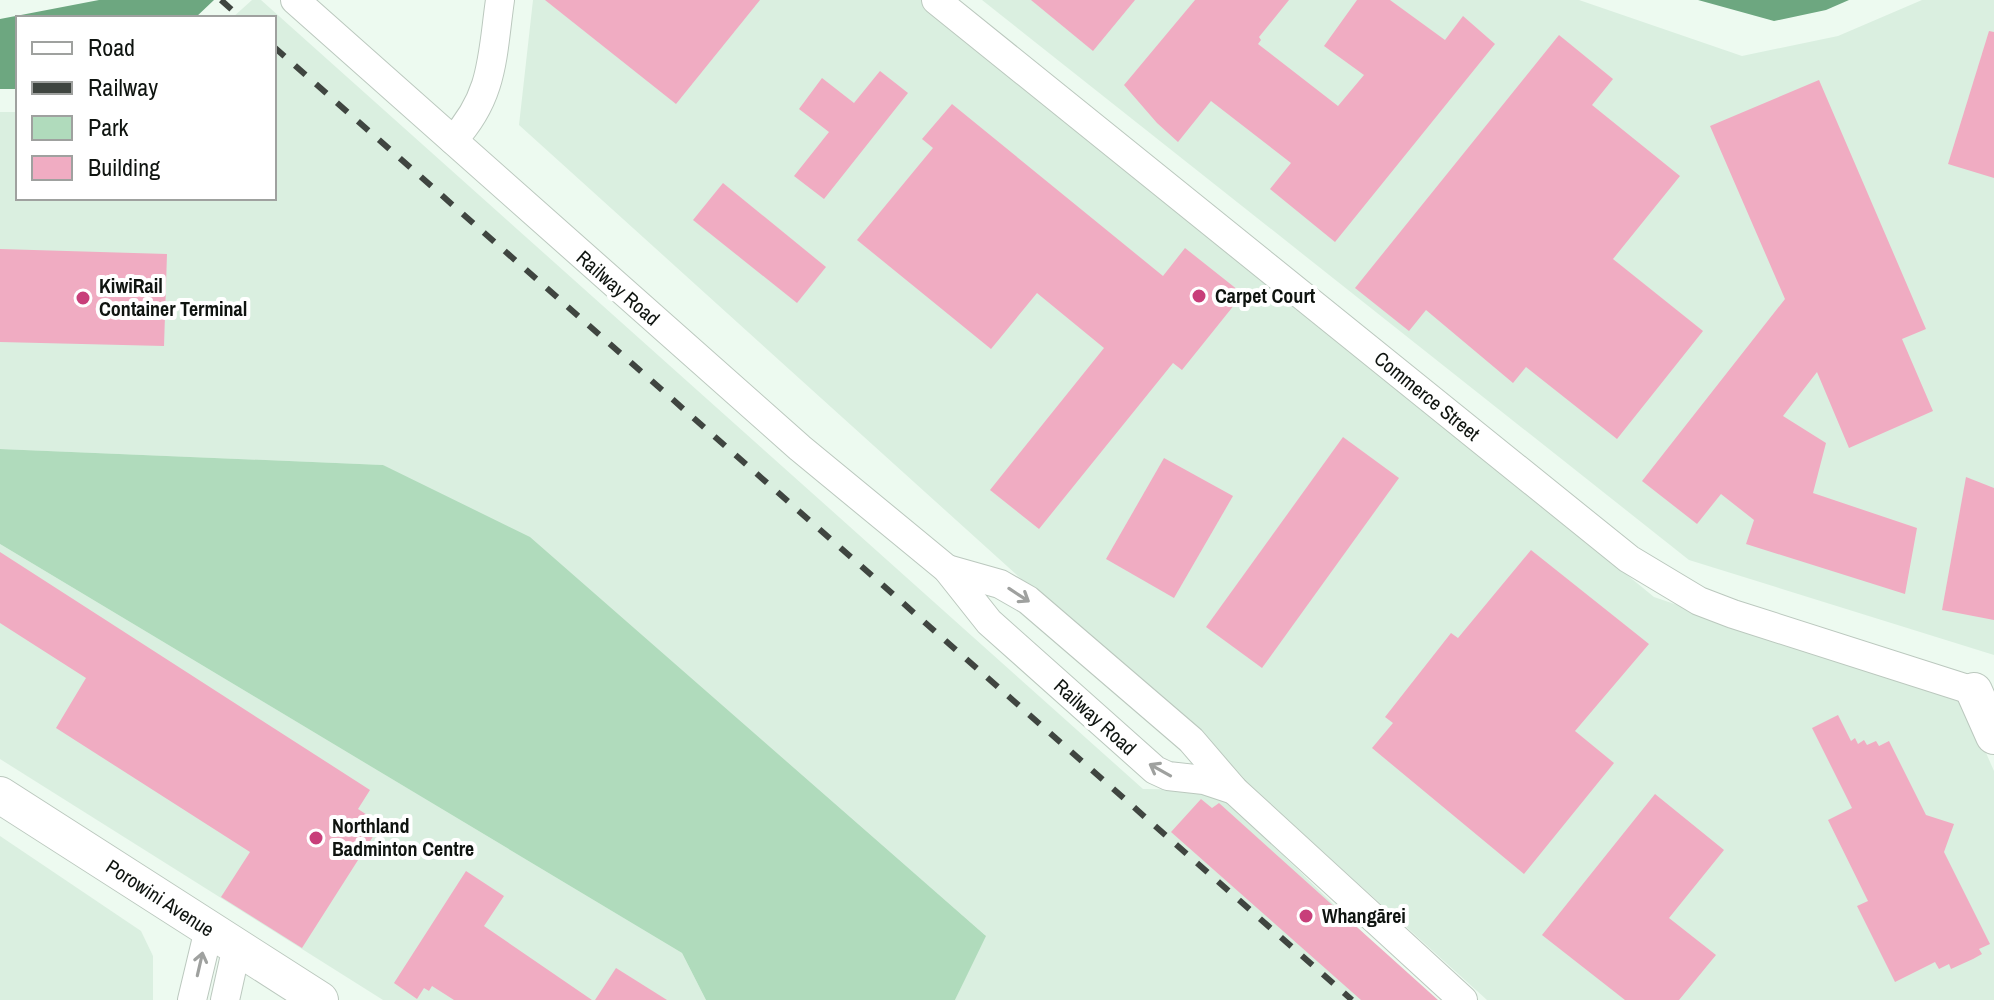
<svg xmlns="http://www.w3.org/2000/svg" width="1994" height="1000" font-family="'Archivo Narrow',sans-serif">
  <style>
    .built { fill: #daefe0 }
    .green { fill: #b0dbbc }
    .water { fill: #6da780 }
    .building { fill: #f0acc2 }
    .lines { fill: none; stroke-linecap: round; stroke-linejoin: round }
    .minor-casing { stroke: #bbc8be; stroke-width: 30 }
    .major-casing { stroke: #bbc8be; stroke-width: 38 }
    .minor { stroke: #fff; stroke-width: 28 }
    .major { stroke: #fff; stroke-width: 36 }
    .rail { stroke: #3f4540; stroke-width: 6; stroke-dasharray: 14 14; stroke-linecap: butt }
    .oneway { stroke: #9fa19f }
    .poi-dot { fill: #c83f7a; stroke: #fff; stroke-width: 3 }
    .labels { text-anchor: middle; stroke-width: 8; stroke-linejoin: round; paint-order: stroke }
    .poi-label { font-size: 20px; font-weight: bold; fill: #0f1410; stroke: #fff; text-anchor: start }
    .street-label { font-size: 20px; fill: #0f1410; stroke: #fff }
  </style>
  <rect width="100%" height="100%" fill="#edfaf0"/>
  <g class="built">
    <polygon points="252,0 261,0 1143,789 1216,790 1432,1000 955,1000 985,935 909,869 383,465 0,449 0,112 18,112 18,198 274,198 274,18 232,18"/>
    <polygon points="533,0 926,0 1654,597 1964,703 1994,771 1994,1000 1487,1000 519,125"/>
    <polygon points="982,0 1579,0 1742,56 1838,36 1922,0 1994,0 1994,655 1689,560"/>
    <polygon points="0,544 682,953 706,1000 383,1000 0,759"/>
    <polygon points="0,836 141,931 153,956 153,1000 0,1000"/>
  </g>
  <polygon class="green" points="0,449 383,465 530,537 986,936 955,1000 706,1000 682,953 0,544"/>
  <g class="water">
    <polygon points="99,0 214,0 195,18 18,18 18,89 0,89 0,19"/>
    <polygon points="1698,0 1849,0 1826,10 1774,21"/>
  </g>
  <g class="building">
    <polygon points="545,0 760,0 676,104"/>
    <polygon points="1031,0 1135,0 1093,51"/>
    <polygon points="1195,0 1289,0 1259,37 1261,40 1258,44 1338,106 1364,75 1324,46 1357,0 1390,0 1445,40 1463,16 1495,44 1335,242 1270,189 1291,163 1211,101 1178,142 1157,123 1124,85"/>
    <polygon points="1989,31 1994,32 1994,178 1948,164"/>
    <polygon points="1559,35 1613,79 1592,105 1680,176 1613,259 1703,331 1617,439 1526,367 1513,383 1426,310 1409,331 1355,288"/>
    <polygon points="880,71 908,93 824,199 794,176 829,132 799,109 822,78 854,103"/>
    <polygon points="1819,80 1926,329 1902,339 1933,411 1849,448 1817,372 1783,416 1826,443 1813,493 1917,528 1905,594 1746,544 1754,520 1721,494 1697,524 1642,481 1785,299 1710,126"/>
    <polygon points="952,104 1163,276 1185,248 1243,294 1182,370 1173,363 1039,529 990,490 1104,348 1037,293 991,349 857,240 933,148 922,139"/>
    <polygon points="723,183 826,267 797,303 693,220"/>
    <polygon points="0,249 167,254 164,346 0,342"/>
    <polygon points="1343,437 1399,478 1262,668 1206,627"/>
    <polygon points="1164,458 1233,496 1174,598 1106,559"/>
    <polygon points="1966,477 1994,488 1994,620 1942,610"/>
    <polygon points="1531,550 1649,644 1575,731 1614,763 1524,874 1372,748 1393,723 1385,717 1451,633 1458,638"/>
    <polygon points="0,552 370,790 358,809 381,824 302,948 221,897 250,852 56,728 86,678 0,623"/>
    <polygon points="1838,715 1851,741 1855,738 1858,744 1864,740 1867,745 1876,741 1879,746 1889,741 1926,815 1954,824 1944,852 1990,944 1979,949 1982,954 1973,959 1951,969 1949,964 1939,969 1935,962 1895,982 1857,906 1868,901 1828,820 1852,808 1812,728"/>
    <polygon points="1655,794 1724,850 1669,918 1716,955 1679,1000 1625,1000 1542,935"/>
    <polygon points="1201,799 1212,808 1219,803 1438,1000 1361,1000 1171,832"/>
    <polygon points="466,871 504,896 484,926 592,1000 454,1000 432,986 429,991 424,988 417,999 394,983"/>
    <polygon points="616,968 667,1000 595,1000"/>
  </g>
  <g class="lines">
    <g class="minor-casing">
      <g id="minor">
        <polyline points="295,0 800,448 947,569 989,622 1155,770 1168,776 1204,780 1234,790"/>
        <polyline points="936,0 1629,559 1699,601 1733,614 1974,691"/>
        <path d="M453 140C494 96 492 56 500 0"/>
        <polyline points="947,569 1000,584 1028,600 1191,740 1234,790 1463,1000"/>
        <polyline points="192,1000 209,929"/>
        <polyline points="225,1000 237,946"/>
      </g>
    </g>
    <g class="major-casing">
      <g id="major">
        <polyline points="1974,691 1994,736"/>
        <polyline points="0,795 320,1000"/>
      </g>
    </g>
    <use href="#minor" class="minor"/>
    <use href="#major" class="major"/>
    <g class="rail">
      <polyline points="221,0 241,18"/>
      <polyline points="274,47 1352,1000"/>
    </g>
  </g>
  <defs><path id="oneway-shaft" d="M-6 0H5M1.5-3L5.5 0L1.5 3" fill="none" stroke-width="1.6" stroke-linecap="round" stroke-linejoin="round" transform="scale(2)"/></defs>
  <g class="oneway">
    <use href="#oneway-shaft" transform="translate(1019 595) rotate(33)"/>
    <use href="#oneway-shaft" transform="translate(1160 770) rotate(-151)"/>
    <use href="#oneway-shaft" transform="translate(200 964) rotate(-77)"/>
  </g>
  <g class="poi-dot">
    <circle cx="1199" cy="296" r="8"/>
    <circle cx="83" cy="298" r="8"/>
    <circle cx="316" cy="838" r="8"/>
    <circle cx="1306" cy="916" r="8"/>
  </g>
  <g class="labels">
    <g class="poi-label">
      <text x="99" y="293">KiwiRail<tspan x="99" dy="23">Container Terminal</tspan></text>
      <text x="1215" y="303">Carpet Court</text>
      <text x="332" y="833">Northland<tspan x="332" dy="23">Badminton Centre</tspan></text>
      <text x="1322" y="923">Whangārei</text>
    </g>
    <g class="street-label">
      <text transform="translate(618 288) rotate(41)" y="7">Railway Road</text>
      <text transform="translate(1427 396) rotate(39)" y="7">Commerce Street</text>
      <text transform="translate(1095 717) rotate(42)" y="7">Railway Road</text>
      <text transform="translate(160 898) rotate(33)" y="7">Porowini Avenue</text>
    </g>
  </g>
  <rect x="16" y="16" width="260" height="184" fill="#ffffff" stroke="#9fa19f" stroke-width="2"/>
  <rect x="32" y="42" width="40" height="12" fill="#ffffff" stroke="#9fa19f" stroke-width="2"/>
  <text x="88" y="56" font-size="24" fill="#0f1410">Road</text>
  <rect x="32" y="82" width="40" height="12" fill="#3f4540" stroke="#9fa19f" stroke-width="2"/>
  <text x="88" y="96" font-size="24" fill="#0f1410">Railway</text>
  <rect x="32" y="116" width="40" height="24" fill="#b0dbbc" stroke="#9fa19f" stroke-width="2"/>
  <text x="88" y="136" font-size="24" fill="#0f1410">Park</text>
  <rect x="32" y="156" width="40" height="24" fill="#f0acc2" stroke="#9fa19f" stroke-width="2"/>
  <text x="88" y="176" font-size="24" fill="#0f1410">Building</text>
</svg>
